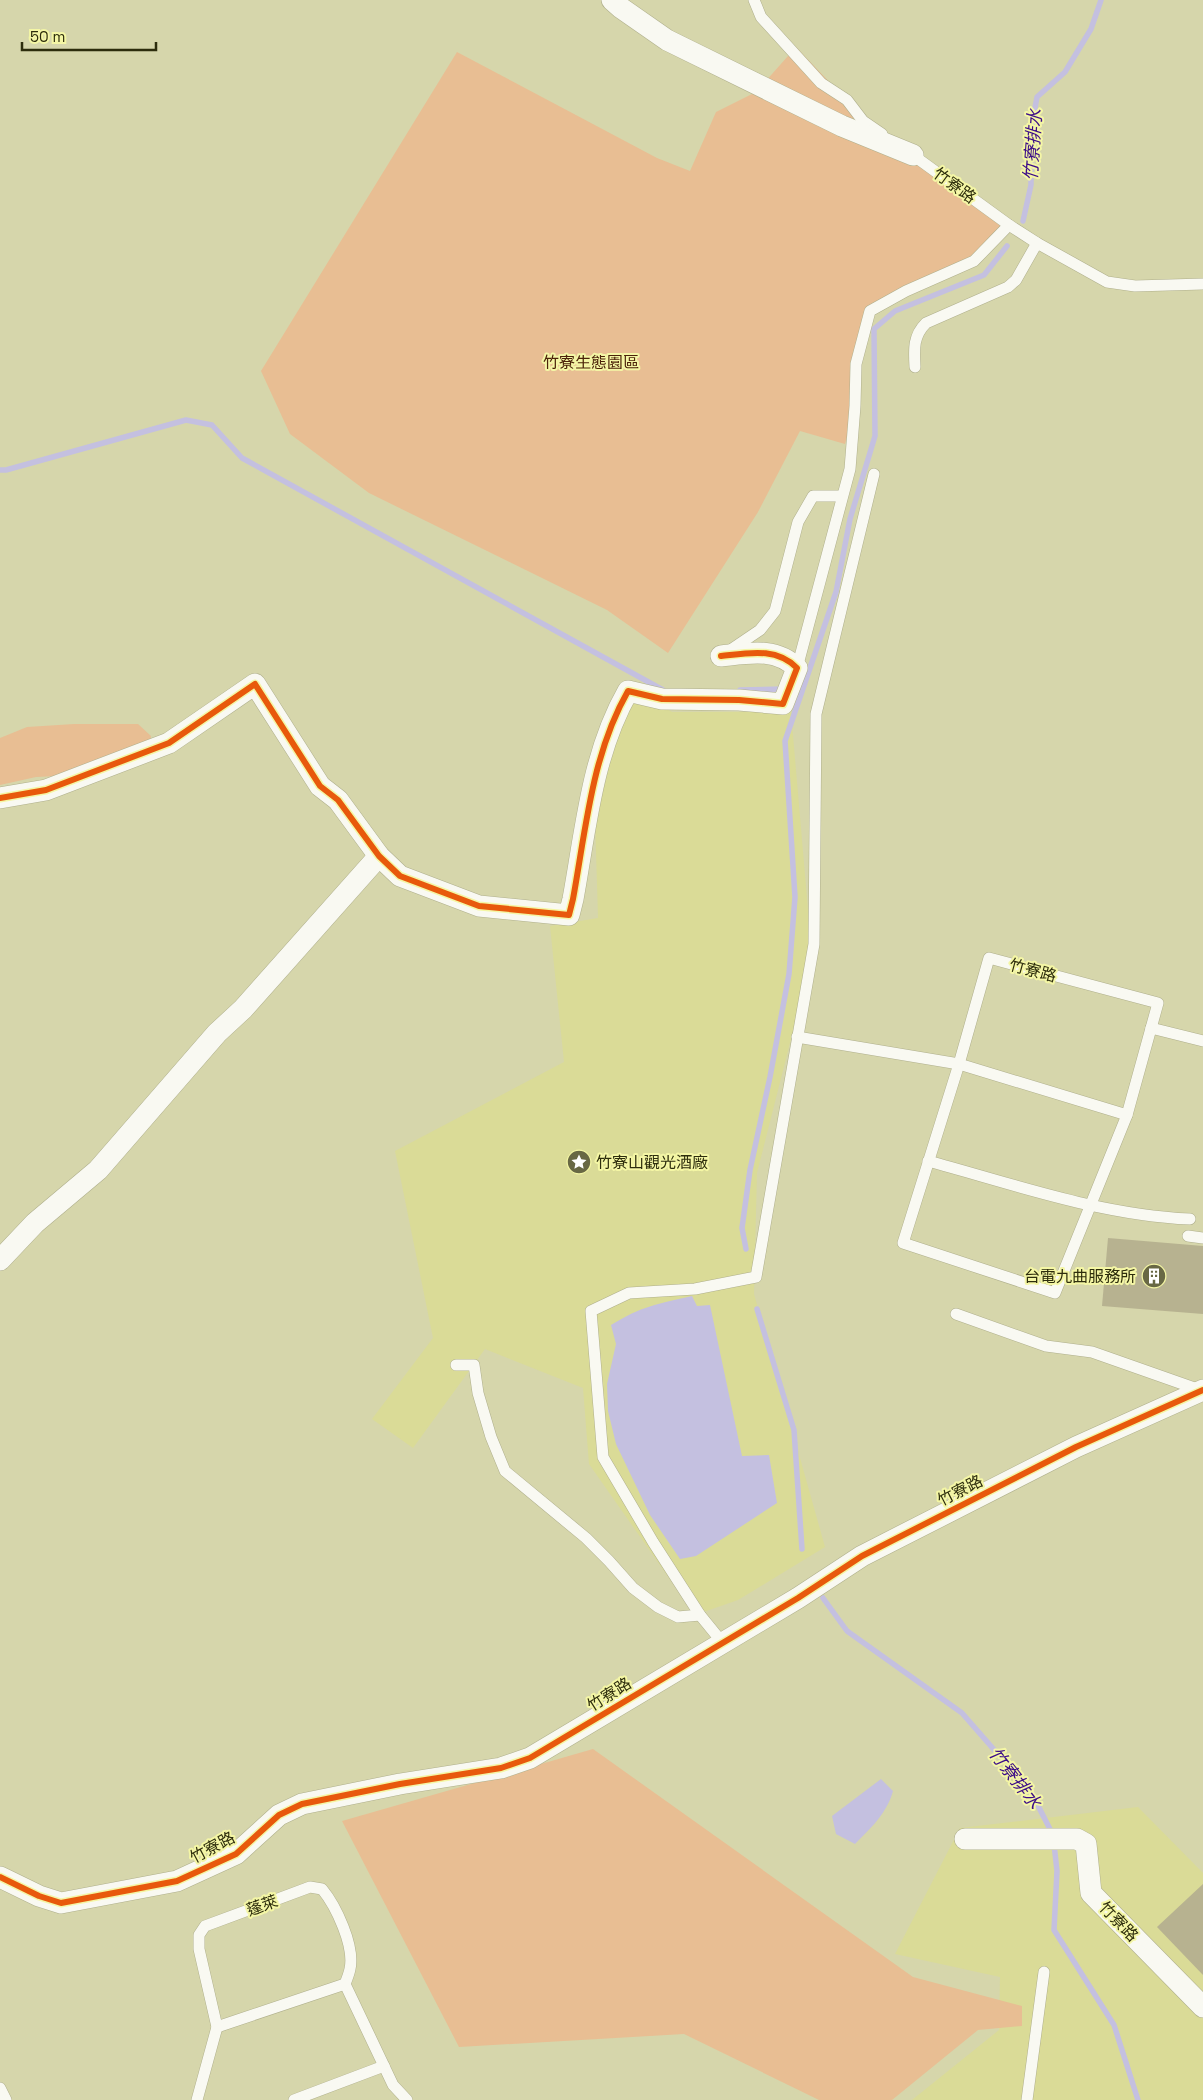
<svg xmlns="http://www.w3.org/2000/svg" width="1203" height="2100" font-family="'Space Grotesk','Noto Sans TC',sans-serif">
  <style>
    .built { fill: #dadb97 }
    .green { fill: #e8be93 }
    .water { fill: #c4c0e0 }
    .lines { fill: none; stroke-linecap: round; stroke-linejoin: round }
    .stream { stroke: #c4c0e0; stroke-width: 5.5 }
    .building { fill: #b7b290 }
    .lane-casing { stroke: #afaf8c; stroke-width: 12 }
    .street-casing { stroke: #afaf8c; stroke-width: 22 }
    .lane { stroke: #f9f9f2; stroke-width: 11 }
    .street { stroke: #f9f9f2; stroke-width: 21 }
    .cycleway-casing { stroke: #f4f6a5; stroke-width: 9 }
    .cycleway { stroke: #e8590c; stroke-width: 6 }
    .labels { text-anchor: middle; stroke-width: 4; stroke-linejoin: round; paint-order: stroke }
    .street-label { font-size: 16px; fill: #2d2d0c; stroke: #f4f6a5 }
    .park-label { font-size: 16px; fill: #4b2209; stroke: #f4f6a5 }
    .poi-label { font-size: 16px; fill: #2d2d0c; stroke: #f4f6a5; text-anchor: start }
    .water-label { font-size: 18px; font-style: italic; fill: #3b0c89; stroke: #f4f6a5 }
  </style>
  <rect width="100%" height="100%" fill="#d6d6ab"/>
  <g class="built">
    <polygon points="635,689 672,712 791,712 812,956 757,1173 754,1294 825,1547 738,1600 695,1615 589,1464 583,1388 485,1349 413,1448 372,1419 433,1338 395,1151 564,1062 550,926 598,918 594,784"/>
    <polygon points="1138,1807 1203,1873 1203,2100 912,2100 999,2030 1000,1977 895,1954 960,1828"/>
  </g>
  <g class="green">
    <polygon points="796,47 860,114 1004,226 974,261 870,311 855,406 845,444 800,431 758,512 668,653 607,610 369,493 290,434 261,371 457,52 657,158 690,171 716,112 756,92"/>
    <polygon points="74,724 138,724 151,736 149,751 99,774 36,777 0,785 0,738 27,727"/>
    <polygon points="593,1749 913,1977 1022,2006 1022,2026 978,2030 892,2100 819,2100 684,2034 459,2047 342,1821"/>
  </g>
  <g class="water">
    <path d="M692 1296 697 1306 710 1305 742 1456 769 1455 777 1503 696 1556 680 1559 650 1515 616 1444 608 1411 607 1384 616 1344 611 1325C642 1306 657 1304 692 1296Z"/>
    <path d="M881 1779 893 1791C887 1813 871 1828 855 1844L836 1834 832 1816Z"/>
  </g>
  <g class="lines">
    <g class="stream">
      <polyline points="1023,221 1031,185 1031,129 1037,97 1065,72 1091,29 1101,0"/>
      <polyline points="0,470 6,470 186,420 212,425 242,458 663,690"/>
      <polyline points="740,690 783,689"/>
      <polyline points="746,1249 742,1228 750,1170 770,1077 789,974 795,897 785,741 836,592 850,519 875,436 874,329 895,311 984,275 1007,246"/>
      <polyline points="757,1309 794,1430 802,1549"/>
      <polyline points="823,1598 847,1631 962,1713 1031,1792 1053,1835"/>
      <polyline points="1054,1844 1057,1871 1054,1930 1114,2025 1138,2100"/>
    </g>
  </g>
  <g class="building">
    <polygon points="1108,1238 1203,1246 1203,1314 1102,1306"/>
    <polygon points="1203,1884 1203,1975 1157,1927"/>
  </g>
  <g class="lines">
    <g class="lane-casing">
      <g id="lane">
        <polyline points="754,0 761,17 821,83 847,100 863,121 882,134"/>
        <polyline points="910,153 1009,225 1037,243 1107,282 1135,286 1203,284"/>
        <path d="M915 367C914 349 913 336 926 323L1008 287 1016 280 1037 243"/>
        <polyline points="729,651 760,630 775,611 798,522 813,496 842,496"/>
        <polyline points="797,668 850,469 855,406 856,364 870,311 906,291 974,261 1009,225"/>
        <polygon points="989,958 1158,1003 1127,1115 1055,1293 903,1243 959,1064"/>
        <polyline points="1151,1028 1203,1041"/>
        <polyline points="797,1037 959,1064 1127,1115"/>
        <path d="M928 1161C1013 1184 1100 1215 1190 1219"/>
        <polyline points="1188,1236 1203,1238"/>
        <polyline points="956,1314 1046,1346 1092,1352 1200,1390"/>
        <polyline points="456,1365 474,1365 478,1393 491,1437 505,1471 586,1538 609,1561 633,1588 658,1607 678,1617 700,1615"/>
        <polyline points="722,1642 700,1615 653,1542 603,1457 591,1311 629,1293 695,1289 756,1277 814,944 816,714 874,474"/>
        <polyline points="217,2027 345,1984"/>
        <polyline points="0,2088 6,2100"/>
        <path d="M197 2100 217 2027 199 1949V1935L205 1926 310 1887 322 1889C336 1906 355 1946 350 1969 349 1974 347 1979 345 1984L393 2085 407 2100"/>
        <polyline points="294,2100 384,2066"/>
        <polyline points="1027,2100 1044,1972"/>
      </g>
    </g>
    <g class="street-casing">
      <g id="street">
        <polyline points="612,0 621,8 667,40 842,126 913,155"/>
        <path d="M0 798 46 790 169 743 255 684 320 786 338 800 379 856 400 876 479 906 569 915 573 899C586 828 592 754 628 691L662 699 739 700 783 704 797 668C776 647 749 653 721 656"/>
        <polyline points="0,1260 35,1223 98,1170 217,1033 243,1009 379,856"/>
        <polyline points="965,1839 1077,1839 1086,1844 1091,1893 1203,2007"/>
        <polyline points="0,1877 39,1896 61,1903 177,1881 236,1854 279,1815 302,1804 400,1784 501,1768 530,1758 798,1598 862,1556 1076,1447 1203,1390"/>
      </g>
    </g>
    <use href="#lane" class="lane"/>
    <use href="#street" class="street"/>
    <g class="cycleway-casing">
      <g id="cycleway">
        <path d="M0 798 46 790 169 743 255 684 320 786 338 800 379 856 400 876 479 906 569 915 573 899C586 828 592 754 628 691L662 699 739 700 783 704 797 668C776 647 749 653 721 656"/>
        <polyline points="0,1877 39,1896 61,1903 177,1881 236,1854 279,1815 302,1804 400,1784 501,1768 530,1758 798,1598 862,1556 1076,1447 1203,1390"/>
      </g>
    </g>
    <use href="#cycleway" class="cycleway"/>
  </g>
  <defs>
    <g id="sight-disc" transform="scale(1.25)"><circle r="9.5" fill="#686844" stroke="#f4f6a5"/><path d="M0-6L1.8-2.2L6-1.7L2.9 1.2L3.7 5.4L0 3.3L-3.7 5.4L-2.9 1.2L-6-1.7L-1.8-2.2Z" fill="#fff"/></g>
    <g id="building-disc" transform="scale(1.25)"><circle r="9.5" fill="#686844" stroke="#f4f6a5"/><path d="M-4-6H4V6H1V3H-1V6H-4ZM-2.5-4.3h1.7v1.8h-1.7ZM.8-4.3h1.7v1.8H.8ZM-2.5-1h1.7V.8h-1.7ZM.8-1h1.7V.8H.8Z" fill="#fff"/></g>
  </defs>
  <g fill-rule="evenodd">
    <use href="#sight-disc" x="579" y="1162"/>
    <use href="#building-disc" x="1154" y="1276"/>
  </g>
  <g class="labels">
    <g class="street-label">
      <text transform="translate(955 185) rotate(36)" y="6">竹寮路</text>
      <text transform="translate(1033 970) rotate(15)" y="6">竹寮路</text>
      <text transform="translate(960 1490) rotate(-27)" y="6">竹寮路</text>
      <text transform="translate(609 1694) rotate(-32)" y="6">竹寮路</text>
      <text transform="translate(212 1847) rotate(-28)" y="6">竹寮路</text>
      <text transform="translate(262 1905) rotate(-20)" y="6">蓬萊</text>
      <text transform="translate(1119 1921) rotate(46)" y="6">竹寮路</text>
    </g>
    <g class="park-label">
      <text x="591" y="368">竹寮生態園區</text>
    </g>
    <g class="poi-label">
      <text x="596" y="1168">竹寮山觀光酒廠</text>
      <text x="1136" y="1282" text-anchor="end">台電九曲服務所</text>
    </g>
    <g class="water-label">
      <text transform="translate(1033 145) rotate(-86)" y="6">竹寮排水</text>
      <text transform="translate(1015 1778) rotate(52)" y="6">竹寮排水</text>
    </g>
  </g>
  <path d="M22 42v8h134v-8" fill="none" stroke="#2d2d0c" stroke-width="2.5"/>
  <text x="30" y="42" font-size="15" fill="#2d2d0c" stroke="#f4f6a5" stroke-width="4" paint-order="stroke">50 m</text>
</svg>
